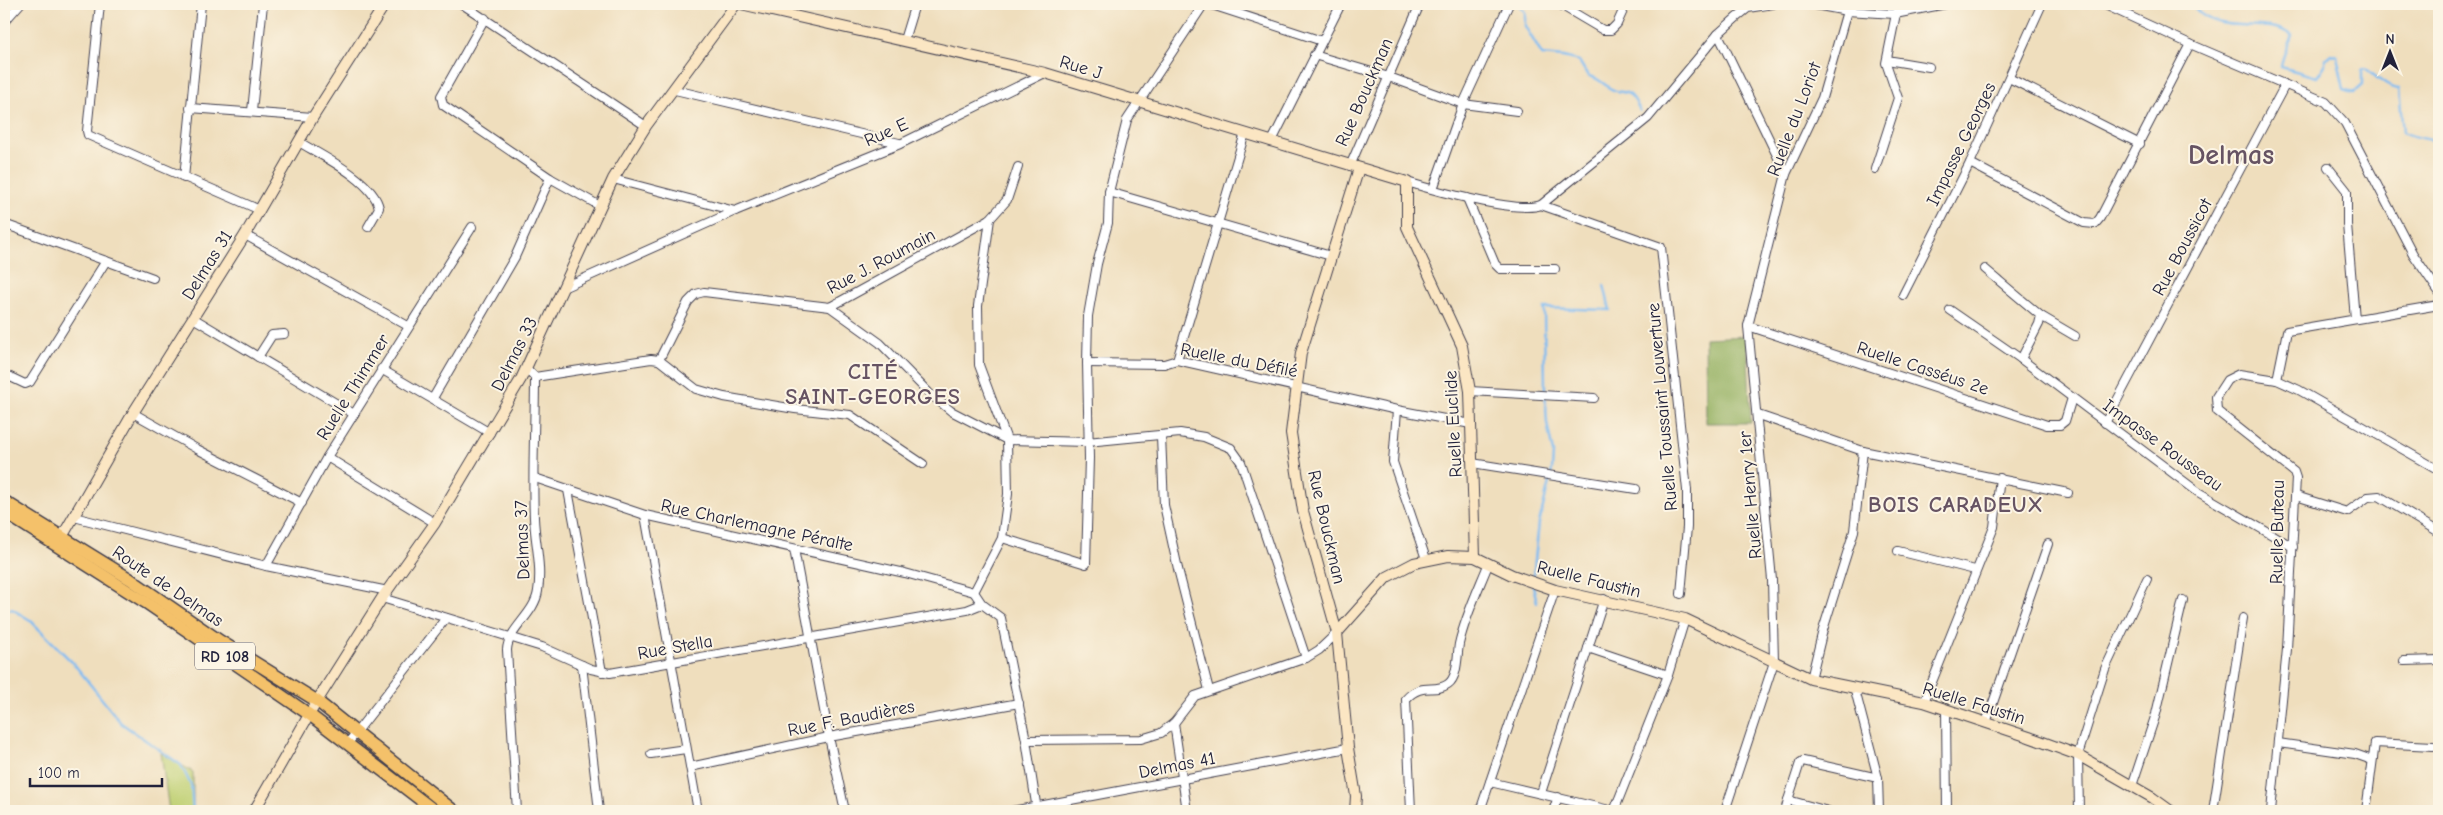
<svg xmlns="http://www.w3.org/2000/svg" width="2443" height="815" font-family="'Comic Neue',sans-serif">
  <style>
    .green { fill: #bfd073; stroke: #707957 }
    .forest { fill: #97b265; stroke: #5c6a50 }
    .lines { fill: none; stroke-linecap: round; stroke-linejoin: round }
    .stream { stroke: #7fbcf2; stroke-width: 2.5 }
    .street-casing { stroke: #413e4e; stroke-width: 10 }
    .secondary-casing { stroke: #413e4e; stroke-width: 12 }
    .primary-casing { stroke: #413e4e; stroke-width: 14 }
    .street { stroke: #fff; stroke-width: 8 }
    .secondary { stroke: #fbe6c3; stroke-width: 10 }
    .primary { stroke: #f4c16a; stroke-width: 11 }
    .labels { text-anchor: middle; stroke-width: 4; stroke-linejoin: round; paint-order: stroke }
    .shield { fill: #fcf5e5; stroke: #63616e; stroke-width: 1 }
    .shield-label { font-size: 16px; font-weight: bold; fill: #22223b }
    .street-label { font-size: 18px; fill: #22223b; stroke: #fcf5e5 }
    .district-label { font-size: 22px; font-weight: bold; letter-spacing: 1px; fill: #665363; stroke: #fcf5e5 }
    .town-label { font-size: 28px; font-weight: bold; fill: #665363; stroke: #fcf5e5 }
  </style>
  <rect width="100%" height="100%" fill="#fcf5e5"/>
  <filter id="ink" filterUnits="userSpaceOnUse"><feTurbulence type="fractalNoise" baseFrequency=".02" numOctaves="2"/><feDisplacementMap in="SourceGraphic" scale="10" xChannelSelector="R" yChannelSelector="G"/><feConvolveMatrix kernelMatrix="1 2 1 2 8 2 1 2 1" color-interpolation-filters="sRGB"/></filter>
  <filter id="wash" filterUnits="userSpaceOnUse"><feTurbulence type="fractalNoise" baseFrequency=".0096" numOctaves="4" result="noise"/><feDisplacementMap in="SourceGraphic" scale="20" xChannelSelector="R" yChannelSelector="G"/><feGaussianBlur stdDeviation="1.12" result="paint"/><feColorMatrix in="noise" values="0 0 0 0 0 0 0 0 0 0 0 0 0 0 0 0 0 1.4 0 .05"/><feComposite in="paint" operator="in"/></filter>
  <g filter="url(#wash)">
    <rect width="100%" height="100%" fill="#efdebd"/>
    <polygon class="green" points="161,753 193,772 193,811 169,811"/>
    <polygon class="forest" points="1747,336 1751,423 1706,423 1705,338"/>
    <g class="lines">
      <g class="stream">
        <path d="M1518 4 1525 12V26L1542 55 1563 57 1579 61 1588 76C1598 78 1600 81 1608 87 1624 98 1628 83 1640 111"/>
        <path d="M2203 4 2195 8C2218 37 2265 16 2292 35 2288 47 2282 55 2281 67L2317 77 2325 65V59L2331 54 2337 56 2344 89 2354 92 2362 85V70L2365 68C2375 75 2387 89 2399 89L2403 132C2415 138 2426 138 2439 142"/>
        <polyline points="1533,578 1539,523 1552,470 1553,453 1547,423 1545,391 1544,308 1610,310 1604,285"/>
        <polyline points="1533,586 1537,602"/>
        <polyline points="4,610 12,609 30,620 74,664 121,723 181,765 191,785 193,811"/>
      </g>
    </g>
  </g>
  <g filter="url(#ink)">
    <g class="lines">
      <g class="street-casing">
        <g id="street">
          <polyline points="100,4 87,131 88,135 260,210"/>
          <polyline points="462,4 646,126"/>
          <polyline points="1209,4 1322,41"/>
          <polyline points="1559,4 1603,30 1611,30 1617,24 1626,4"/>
          <polyline points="1810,4 1847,11 1895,14 1946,4"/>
          <polyline points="2103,4 2190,44 2326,102 2345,123 2413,254 2439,292"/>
          <polyline points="485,18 441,96 443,105 550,178 600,206"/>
          <polyline points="4,22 20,4"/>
          <polyline points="1718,34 1786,174"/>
          <polyline points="904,40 915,4"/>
          <polyline points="1314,55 1389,77 1463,104 1517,111"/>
          <polyline points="1887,60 1929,67"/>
          <polyline points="2009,78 2140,144"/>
          <polyline points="675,90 899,143"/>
          <polyline points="190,108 313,117"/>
          <polyline points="252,111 263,4"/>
          <polyline points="1272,141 1341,4"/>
          <path d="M299 142C322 156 374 181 379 208L368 227"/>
          <polyline points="1970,163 2084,223 2095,224 2100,218 2190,44"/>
          <polyline points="1350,166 1420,4"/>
          <polyline points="2328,167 2347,191 2347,224 2355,319"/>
          <polyline points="1875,169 1898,98 1886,63 1898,4"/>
          <polyline points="184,178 201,4"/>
          <polyline points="613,179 735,211"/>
          <path d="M1407 182C1433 190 1518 214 1541 205L1648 118 1718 34 1737 17 1748 8 1773 4"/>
          <polyline points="1433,189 1463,104 1509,4"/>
          <polyline points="1109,192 1331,256"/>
          <polyline points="1467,198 1495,264 1500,269 1555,269"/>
          <polyline points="1541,205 1661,247 1687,490 1687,527 1681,594"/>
          <polyline points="4,224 153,278"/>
          <polyline points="245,235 408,326"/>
          <polyline points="1985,269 2041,316 2039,324 2021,359"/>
          <polyline points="565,287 735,211 900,144 1045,73"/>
          <polyline points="1903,295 1970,163 2042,4"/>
          <polyline points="830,307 880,343 929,393 951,411 1007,440 1087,442 1180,433 1204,437 1231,448 1241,462 1306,658"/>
          <polyline points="1950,310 2021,359 2198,492 2293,547"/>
          <polyline points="2041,316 2075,336"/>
          <polyline points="193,318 354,414"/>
          <polyline points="1748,326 2047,425 2060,425 2065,421 2072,398"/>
          <polyline points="258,357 272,335 284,334"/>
          <polyline points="659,360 696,389 724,397 795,409 850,415 923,464"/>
          <polyline points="1177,360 1245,133"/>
          <polyline points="1087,363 1164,364 1177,360 1397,410 1471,424"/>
          <polyline points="381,369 490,433"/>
          <polyline points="527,369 535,377 651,359 659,360 688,302 696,294 704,292 830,307 990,219 1007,200 1018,167"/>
          <polyline points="4,374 25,384 30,382 106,261"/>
          <polyline points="2277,380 2287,331 2439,305"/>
          <polyline points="1470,391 1594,398"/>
          <polyline points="433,398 515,257 550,178"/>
          <polyline points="1397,410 1393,462 1426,559"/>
          <polyline points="133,413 197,449 302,503"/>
          <polyline points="1758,415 1863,451 2068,493"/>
          <polyline points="2105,423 2285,85"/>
          <polyline points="1161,436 1164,505 1178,569 1209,690"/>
          <polyline points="327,457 435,523"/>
          <polyline points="1472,463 1636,489"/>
          <polyline points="535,478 645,515 905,573 974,592"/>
          <polyline points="568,490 602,672"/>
          <polyline points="2296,496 2347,512 2368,497 2379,496 2439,532"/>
          <polyline points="645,515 698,811"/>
          <polyline points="74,517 266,566 388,591"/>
          <polyline points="1002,538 1086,564 1089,458 1087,363 1088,316 1097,264 1108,223 1109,192 1127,120 1204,4"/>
          <polyline points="794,549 829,737 845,811"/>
          <polyline points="1898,551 1975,570"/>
          <polyline points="266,566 327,457 472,227"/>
          <polyline points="974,592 1002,538 1008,494 1007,440 979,365 978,306 990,219"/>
          <polyline points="974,592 982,604 1001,618 1026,740 1037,810"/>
          <polyline points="382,598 542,647 591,669 610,673 967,610 982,604"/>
          <polyline points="1588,648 1668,675"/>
          <polyline points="2404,661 2439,660"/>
          <polyline points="582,665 599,811"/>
          <polyline points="1811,679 1823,630 1854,531 1863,451"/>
          <polyline points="1855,690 1878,778 1879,811"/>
          <polyline points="1924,702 1994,527 2000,478"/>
          <polyline points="1946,709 1947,811"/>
          <polyline points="1174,723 1187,811"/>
          <polyline points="1986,723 2048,544"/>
          <polyline points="1026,740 1141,739 1161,733 1174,723 1195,696 1306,658 1319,650 1337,633"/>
          <polyline points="348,743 446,618"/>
          <polyline points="2278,743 2355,754 2372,760"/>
          <polyline points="651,754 686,749"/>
          <polyline points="690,767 829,737 1019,703"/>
          <polyline points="1490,782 1614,811"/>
          <polyline points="2132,786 2156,714 2183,600"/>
          <polyline points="1541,793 1604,599"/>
          <polyline points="1788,800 1800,763 1803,761 1878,778"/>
          <path d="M517 811 507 650C508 629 535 614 538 591 542 566 535 543 534 518 532 472 535 424 535 377"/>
          <polyline points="1012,811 1348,748"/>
          <path d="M1411 811 1406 699C1422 681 1434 694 1448 684 1458 677 1457 656 1459 644 1465 617 1478 590 1488 565"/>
          <polyline points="1480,811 1555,590"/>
          <polyline points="1553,811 1558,797"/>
          <polyline points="1614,811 1668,675 1685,619"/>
          <polyline points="1725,811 1774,662 1772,580 1748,326 1786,174 1822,98 1847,11"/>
          <polyline points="1785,811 1788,800 1828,811"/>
          <polyline points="2079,811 2078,755 2105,669 2147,579"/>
          <polyline points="2213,811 2243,618"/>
          <polyline points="2271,811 2287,649 2296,478 2294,472 2217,411 2216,397 2227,380 2239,374 2277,380 2299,390 2439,470"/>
          <polyline points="2366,811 2375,743 2433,746"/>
        </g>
      </g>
      <g class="secondary-casing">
        <g id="secondary">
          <polyline points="741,4 1045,73 1407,182 1407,227 1462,346 1470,391 1475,557"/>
          <polyline points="58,544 133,413 245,235 313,117 385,4"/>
          <polyline points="1337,633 1387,577 1414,563 1448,556 1475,557 1512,575 1555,590 1685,619 1811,679 1924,702 2029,737 2078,755 2153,798 2171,811"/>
          <polyline points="254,811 317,701 382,598 435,523 521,379 613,179 646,126 736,4"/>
          <polyline points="1355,811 1356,796 1348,748 1337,633 1303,511 1291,433 1301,353 1359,168"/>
        </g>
      </g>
      <g class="primary-casing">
        <g id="primary">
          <polyline points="4,501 130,579 220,641 317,701 454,811"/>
          <polyline points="4,512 145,602 310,715 435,811"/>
        </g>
      </g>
      <use href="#street" class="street"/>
      <use href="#secondary" class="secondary"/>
      <use href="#primary" class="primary"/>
    </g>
  </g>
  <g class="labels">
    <rect class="shield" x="195" y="642.5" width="60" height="27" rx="4"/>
    <g class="shield-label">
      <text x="225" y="662">RD 108</text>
    </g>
    <g class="street-label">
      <text transform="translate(1081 67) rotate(17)" y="6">Rue J</text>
      <text transform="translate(1364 92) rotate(-66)" y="6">Rue Bouckman</text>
      <text transform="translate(1794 119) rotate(-69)" y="6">Ruelle du Loriot</text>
      <text transform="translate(886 132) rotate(-24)" y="6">Rue E</text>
      <text transform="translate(1961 144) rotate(-64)" y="6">Impasse Georges</text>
      <text transform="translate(2182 247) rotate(-62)" y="6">Rue Boussicot</text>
      <text transform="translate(881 261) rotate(-28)" y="6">Rue J. Roumain</text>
      <text transform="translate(207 265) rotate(-58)" y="6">Delmas 31</text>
      <text transform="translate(514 354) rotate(-63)" y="6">Delmas 33</text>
      <text transform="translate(1239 360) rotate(11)" y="6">Ruelle du Défilé</text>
      <text transform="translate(1923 368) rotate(18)" y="6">Ruelle Casséus 2e</text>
      <text transform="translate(353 387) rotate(-58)" y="6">Ruelle Thimmer</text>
      <text transform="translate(1662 407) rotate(-95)" y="6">Ruelle Toussaint Louverture</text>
      <text transform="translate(1453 424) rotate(-93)" y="6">Ruelle Euclide</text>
      <text transform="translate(2163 445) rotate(36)" y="6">Impasse Rousseau</text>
      <text transform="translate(1750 495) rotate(-95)" y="6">Ruelle Henry 1er</text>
      <text transform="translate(757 525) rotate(12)" y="6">Rue Charlemagne Péralte</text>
      <text transform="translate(1327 527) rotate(77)" y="6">Rue Bouckman</text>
      <text transform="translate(2277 532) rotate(-89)" y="6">Ruelle Buteau</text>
      <text transform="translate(522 540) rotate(-92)" y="6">Delmas 37</text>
      <text transform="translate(1589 579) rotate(14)" y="6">Ruelle Faustin</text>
      <text transform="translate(168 586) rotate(34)" y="6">Route de Delmas</text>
      <text transform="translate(675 647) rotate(-10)" y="6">Rue Stella</text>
      <text transform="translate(1974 703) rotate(17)" y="6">Ruelle Faustin</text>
      <text transform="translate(851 718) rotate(-11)" y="6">Rue F. Baudières</text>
      <text transform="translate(1177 765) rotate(-11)" y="6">Delmas 41</text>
    </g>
    <g class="district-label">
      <text x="873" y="379">CITÉ<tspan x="873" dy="25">SAINT-GEORGES</tspan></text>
      <text x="1956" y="512">BOIS CARADEUX</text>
    </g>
    <g class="town-label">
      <text x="2231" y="164">Delmas</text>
    </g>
  </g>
  <rect width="2443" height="815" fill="none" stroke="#fcf5e5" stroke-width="20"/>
  <g transform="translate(2390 52)" stroke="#fcf5e5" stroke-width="4" paint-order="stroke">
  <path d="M0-4L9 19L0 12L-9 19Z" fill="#22223b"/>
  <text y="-8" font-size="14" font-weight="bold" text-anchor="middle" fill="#22223b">N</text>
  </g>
  <path d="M30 778v8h132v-8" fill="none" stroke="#22223b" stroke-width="2.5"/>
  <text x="38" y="778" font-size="15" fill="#22223b" stroke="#fcf5e5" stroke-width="4" paint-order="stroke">100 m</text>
</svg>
